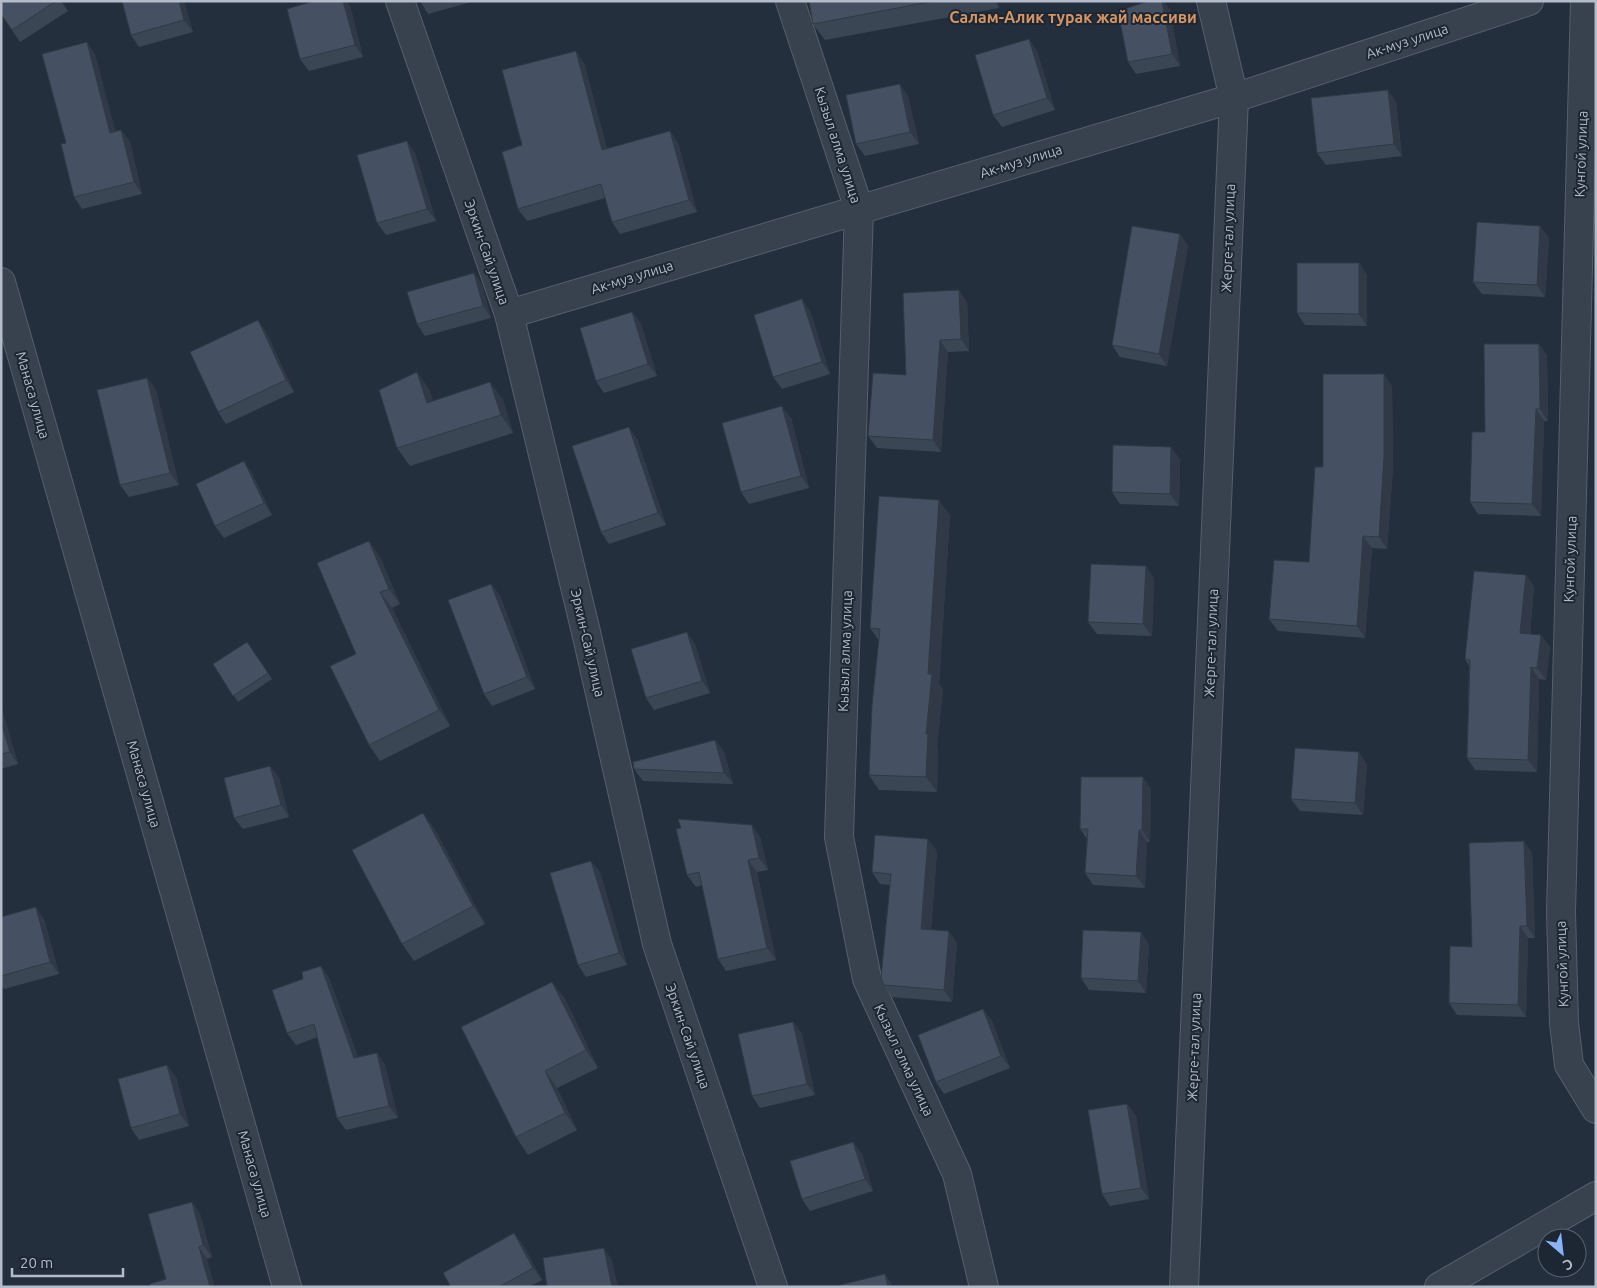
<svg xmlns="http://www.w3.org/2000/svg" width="1597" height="1288" font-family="Ubuntu,sans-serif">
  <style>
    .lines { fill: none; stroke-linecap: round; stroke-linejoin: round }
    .minor-casing { stroke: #565f6c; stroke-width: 30 }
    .minor { stroke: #38414e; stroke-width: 28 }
    .wall { fill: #3b4654 }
    .shaded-wall { fill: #303945 }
    .building { fill: #455162; stroke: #303945 }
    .labels { text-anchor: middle; stroke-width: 4; stroke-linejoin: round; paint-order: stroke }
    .street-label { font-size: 14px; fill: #b4bcc9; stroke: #1d2633 }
    .quarter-label { font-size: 16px; font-weight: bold; fill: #d59563; stroke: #1d2633 }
  </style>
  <rect width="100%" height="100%" fill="#242f3e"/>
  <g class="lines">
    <g class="minor-casing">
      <g id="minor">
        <polyline points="400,1 509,314 586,632 657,944 773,1287"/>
        <polyline points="790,1 859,209 839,837 867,979 957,1174 984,1287"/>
        <polyline points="1585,1 1561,912 1564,1023 1569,1065 1596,1109"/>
        <polyline points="1,282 287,1287"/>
        <polyline points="509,314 1234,98 1529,1"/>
        <polyline points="1184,1287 1234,98 1211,1"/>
        <polyline points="1439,1287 1596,1196"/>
      </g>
    </g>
    <use href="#minor" class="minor"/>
  </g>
  <g class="wall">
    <polygon points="1,1 61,1 68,11 20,42 1,14"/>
    <polygon points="122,1 184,1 193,32 139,47 131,35"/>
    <polygon points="420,1 475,1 428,14"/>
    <polygon points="809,1 998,1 999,8 825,40 813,24"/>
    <polygon points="350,6 363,57 309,71 300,59"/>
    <polygon points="1170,9 1180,66 1136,74 1128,62"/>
    <polygon points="1037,51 1055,110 1002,127 993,115"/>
    <polygon points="95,54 115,131 121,130 130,142 142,194 82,209 74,197 66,143"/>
    <polygon points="584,63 607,149 670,131 678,143 697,212 620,234 612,222 605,198 527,221 518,209 522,145"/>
    <polygon points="908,96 919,144 865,156 856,144"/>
    <polygon points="1396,102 1402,156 1326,165 1317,153"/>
    <polygon points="415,153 436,221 386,235 377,223"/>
    <polygon points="1540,226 1549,238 1545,297 1482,294 1473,282"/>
    <polygon points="1180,234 1188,246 1167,366 1120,357 1112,345"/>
    <polygon points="1359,263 1367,275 1367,326 1305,325 1297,313"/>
    <polygon points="474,273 482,285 491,318 425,336 417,324"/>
    <polygon points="967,302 969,351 948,352 941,452 877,448 868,436 906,375"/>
    <polygon points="810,311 830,374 782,389 773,377"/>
    <polygon points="632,312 641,324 657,376 604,393 596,381"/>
    <polygon points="258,320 266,332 294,392 226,424 218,412"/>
    <polygon points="1539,344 1547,355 1548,421 1544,421 1541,516 1478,514 1470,502 1485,432"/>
    <polygon points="147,378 156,390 179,485 129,497 120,485"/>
    <polygon points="490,382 503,400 513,433 410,466 397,448 429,389 433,401"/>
    <polygon points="1392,386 1393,468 1387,549 1372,548 1365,638 1278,631 1269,619 1309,562 1323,467"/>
    <polygon points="791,418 809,488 749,504 741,492"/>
    <polygon points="637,439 666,525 609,544 601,532"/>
    <polygon points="1180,459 1179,506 1120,504 1112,492"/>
    <polygon points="244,461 252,473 272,515 224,538 215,526"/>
    <polygon points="950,515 939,684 943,689 937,746 938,749 937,792 879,790 869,775 879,641 870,628"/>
    <polygon points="380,557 400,604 392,608 450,726 380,761 369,745"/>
    <polygon points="1526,575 1534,587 1530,634 1541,635 1550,647 1546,680 1539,679 1537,772 1475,770 1467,758 1469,666 1465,659"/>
    <polygon points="1154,578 1152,636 1097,634 1088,622"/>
    <polygon points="491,584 500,596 535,689 492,706 484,694"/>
    <polygon points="247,642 272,679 238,702 213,664"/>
    <polygon points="695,644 710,693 654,710 646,698"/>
    <polygon points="1,706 18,764 1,769"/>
    <polygon points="715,740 724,752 733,784 643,781 634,769"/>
    <polygon points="1367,764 1363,815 1300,811 1291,799"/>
    <polygon points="270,766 279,778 289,817 243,829 234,818"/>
    <polygon points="1151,789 1150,842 1147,842 1145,888 1093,885 1085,873 1087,839 1080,829"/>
    <polygon points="423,813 435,830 485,924 414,961 402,944"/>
    <polygon points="760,837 768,870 757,872 776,960 726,971 718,959 702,885 696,887 687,875"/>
    <polygon points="937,851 931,930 957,943 952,1002 892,997 884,985 890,885 880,884 872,872"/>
    <polygon points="1532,853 1535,938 1528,938 1526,1017 1457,1015 1449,1003 1472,947"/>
    <polygon points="600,872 627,965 586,977 578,965"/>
    <polygon points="1,917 44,919 59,974 4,989 1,985"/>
    <polygon points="1149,944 1146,993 1089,990 1081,978"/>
    <polygon points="321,966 329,978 358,1057 377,1053 385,1065 398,1118 346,1130 337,1118 318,1037 296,1045 287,1033 303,979"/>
    <polygon points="552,982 565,999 598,1068 557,1088 577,1130 528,1155 516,1137"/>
    <polygon points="983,1009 992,1021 1010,1068 944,1094 936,1082"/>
    <polygon points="793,1022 802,1034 815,1095 760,1108 752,1096"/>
    <polygon points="176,1077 189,1126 139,1140 131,1128"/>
    <polygon points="1127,1104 1136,1116 1149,1199 1110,1206 1102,1194"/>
    <polygon points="853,1142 862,1154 873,1191 810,1211 802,1199"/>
    <polygon points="192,1202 200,1214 212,1257 207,1259 166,1279"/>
    <polygon points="523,1245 542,1280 529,1287 451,1287"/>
  </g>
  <g class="shaded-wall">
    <polygon points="179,1 184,1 193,32 184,20"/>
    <polygon points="343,1 346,1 350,6 363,57 355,45"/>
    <polygon points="995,1 998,1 999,8"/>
    <polygon points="1162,1 1164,1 1170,9 1180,66 1172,54"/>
    <polygon points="1029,39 1037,51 1055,110 1047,98"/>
    <polygon points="87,42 95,54 119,145 110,133"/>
    <polygon points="576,51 584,63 610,162 602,150"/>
    <polygon points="900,84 908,96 919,144 910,132"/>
    <polygon points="1388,90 1396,102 1402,156 1394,144"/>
    <polygon points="121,130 130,142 142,194 134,182"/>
    <polygon points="670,131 678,143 697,212 689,200"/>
    <polygon points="407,141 415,153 436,221 427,209"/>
    <polygon points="1540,226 1549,238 1545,297 1537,285"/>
    <polygon points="1180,234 1188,246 1167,366 1159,354"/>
    <polygon points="1359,263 1367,275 1367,326 1359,314"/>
    <polygon points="474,273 482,285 491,318 483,306"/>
    <polygon points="959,290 967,302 969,351 961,339"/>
    <polygon points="802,299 810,311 830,374 822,362"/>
    <polygon points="632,312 641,324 657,376 648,364"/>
    <polygon points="258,320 266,332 294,392 286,380"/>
    <polygon points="940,340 948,352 941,452 933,440"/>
    <polygon points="1539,344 1547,355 1548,421 1540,409"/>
    <polygon points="417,372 429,389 439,420 427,403"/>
    <polygon points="1384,374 1392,386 1393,468 1387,549 1379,537"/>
    <polygon points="147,378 156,390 179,485 170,473"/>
    <polygon points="490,382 503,400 513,433 501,415"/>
    <polygon points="782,406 791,418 809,488 801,476"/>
    <polygon points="1536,409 1544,421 1541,516 1532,504"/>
    <polygon points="629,427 637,439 666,525 658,513"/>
    <polygon points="1171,447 1180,459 1179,506 1170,494"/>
    <polygon points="244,461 252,473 272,515 264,503"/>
    <polygon points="939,500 950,515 939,684 943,689 937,746 938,749 937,792 926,777 926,734 928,674"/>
    <polygon points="1363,536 1372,548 1365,638 1357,626"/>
    <polygon points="369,541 380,557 400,604 389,589"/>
    <polygon points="1146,566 1154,578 1152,636 1143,624"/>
    <polygon points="1526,575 1534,587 1529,644 1520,633"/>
    <polygon points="491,584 500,596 535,689 527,677"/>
    <polygon points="380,592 392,608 450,726 439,710"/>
    <polygon points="687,632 695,644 710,693 702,681"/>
    <polygon points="1541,635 1550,647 1546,680 1537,668"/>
    <polygon points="1531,667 1539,679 1537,772 1528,760"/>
    <polygon points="1,706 18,764 10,752 1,722"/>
    <polygon points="715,740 724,752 733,784 724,773"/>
    <polygon points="1359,752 1367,764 1363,815 1355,803"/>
    <polygon points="270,766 279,778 289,817 281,805"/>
    <polygon points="1143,777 1151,789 1150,842 1142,830"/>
    <polygon points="423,813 435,830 485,924 473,906"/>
    <polygon points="752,825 760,837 768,870 759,858"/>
    <polygon points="1139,830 1147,842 1145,888 1136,876"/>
    <polygon points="928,839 937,851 930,941 921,929"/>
    <polygon points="1524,841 1532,853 1535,938 1527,926"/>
    <polygon points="748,860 757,872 776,960 767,948"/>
    <polygon points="591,861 600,872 627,965 619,953"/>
    <polygon points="36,907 44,919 59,974 50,962"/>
    <polygon points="1520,926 1528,938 1526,1017 1518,1005"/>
    <polygon points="949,931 957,943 952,1002 944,990"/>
    <polygon points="1141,932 1149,944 1146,993 1138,981"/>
    <polygon points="321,966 329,978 363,1070 354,1058"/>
    <polygon points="552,982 565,999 598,1068 586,1050"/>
    <polygon points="983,1009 992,1021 1010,1068 1001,1056"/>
    <polygon points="793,1022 802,1034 815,1095 807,1084"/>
    <polygon points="377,1053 385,1065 398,1118 389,1106"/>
    <polygon points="167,1065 176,1077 189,1126 180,1114"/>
    <polygon points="545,1071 557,1088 577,1130 565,1113"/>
    <polygon points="1127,1104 1136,1116 1149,1199 1141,1188"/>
    <polygon points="853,1142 862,1154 873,1191 865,1179"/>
    <polygon points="192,1202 200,1214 212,1257 203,1245"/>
    <polygon points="514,1233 523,1245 542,1280 533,1268"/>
    <polygon points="199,1247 207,1259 215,1287 210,1287"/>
    <polygon points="604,1248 612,1260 618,1287 612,1287"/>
    <polygon points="885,1274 893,1286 894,1287 888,1287"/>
  </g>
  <g class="building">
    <polygon points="1,1 56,1 12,30 1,14"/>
    <polygon points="122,1 179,1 184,20 131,35"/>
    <polygon points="314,1 343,1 355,45 300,59 287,9"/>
    <polygon points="809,1 934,1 813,24"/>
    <polygon points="1149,1 1162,1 1172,54 1128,62 1118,11"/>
    <polygon points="1029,39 1047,98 993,115 975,55"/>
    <polygon points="87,42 110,133 121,130 134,182 74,197 61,144 66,143 42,54"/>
    <polygon points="576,51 602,150 670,131 689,200 612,222 601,184 518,209 502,152 522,145 502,70"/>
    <polygon points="900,84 910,132 856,144 846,95"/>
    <polygon points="1388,90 1394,144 1317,153 1311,98"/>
    <polygon points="407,141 427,209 377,223 357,155"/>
    <polygon points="1477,222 1540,226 1537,285 1473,282"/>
    <polygon points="1132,226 1180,234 1159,354 1112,345"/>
    <polygon points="1297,263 1359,263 1359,314 1297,313"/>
    <polygon points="474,273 483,306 417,324 407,292"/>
    <polygon points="959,290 961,339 940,340 933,440 868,436 873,373 906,375 903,293"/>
    <polygon points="802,299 822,362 773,377 754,315"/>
    <polygon points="632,312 648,364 596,381 580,328"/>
    <polygon points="258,320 286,380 218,412 190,352"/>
    <polygon points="1484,344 1539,344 1540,409 1536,409 1532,504 1470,502 1472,432 1485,432"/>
    <polygon points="417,372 427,403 490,382 501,415 397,448 379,390"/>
    <polygon points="1323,374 1384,374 1384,456 1379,537 1363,536 1357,626 1269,619 1274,560 1309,562 1315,467 1323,467"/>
    <polygon points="147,378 170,473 120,485 97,390"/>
    <polygon points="782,406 801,476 741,492 722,423"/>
    <polygon points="629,427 658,513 601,532 572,446"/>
    <polygon points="1113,445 1171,447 1170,494 1112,492"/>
    <polygon points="244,461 264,503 215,526 196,484"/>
    <polygon points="879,496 939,500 928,674 932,674 926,734 928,734 926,777 869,775 872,705 880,629 870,628"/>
    <polygon points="369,541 389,589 380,592 439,710 369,745 330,666 356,654 317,563"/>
    <polygon points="1091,564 1146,566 1143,624 1088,622"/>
    <polygon points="1474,571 1526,575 1520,633 1541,635 1537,668 1531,667 1528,760 1467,758 1470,660 1465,659"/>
    <polygon points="491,584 527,677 484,694 448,600"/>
    <polygon points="687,632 702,681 646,698 631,649"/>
    <polygon points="247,642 268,673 233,696 213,664"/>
    <polygon points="1,722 10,752 1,754"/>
    <polygon points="715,740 724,773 634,769 633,762"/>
    <polygon points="1295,748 1359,752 1355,803 1291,799"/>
    <polygon points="270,766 281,805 234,818 224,778"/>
    <polygon points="1081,777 1143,777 1142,830 1139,830 1136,876 1085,873 1088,829 1080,829"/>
    <polygon points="423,813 473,906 402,944 352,850"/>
    <polygon points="678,819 752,825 759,858 748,860 767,948 718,959 699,872 687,875 676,829 681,828"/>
    <polygon points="875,835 928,839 921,929 949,931 944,990 884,985 881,978 891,874 872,872"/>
    <polygon points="1524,841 1527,926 1520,926 1518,1005 1449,1003 1450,946 1472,947 1469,843"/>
    <polygon points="591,861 619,953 578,965 550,873"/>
    <polygon points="36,907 50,962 1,976 1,917"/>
    <polygon points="1083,930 1141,932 1138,981 1081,978"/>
    <polygon points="321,966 354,1058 377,1053 389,1106 337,1118 314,1024 287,1033 272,990 303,979 302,972"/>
    <polygon points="552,982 586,1050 545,1071 565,1113 516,1137 461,1027"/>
    <polygon points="983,1009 1001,1056 936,1082 918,1035"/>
    <polygon points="793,1022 807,1084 752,1096 738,1034"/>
    <polygon points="167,1065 180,1114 131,1128 118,1079"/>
    <polygon points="1127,1104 1141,1188 1102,1194 1088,1110"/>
    <polygon points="853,1142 865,1179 802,1199 790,1161"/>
    <polygon points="192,1202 203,1245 199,1247 210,1287 150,1287 150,1284 166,1279 148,1214"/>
    <polygon points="514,1233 533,1268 499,1287 451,1287 443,1273"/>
    <polygon points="604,1248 612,1287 547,1287 543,1258"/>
    <polygon points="885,1274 888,1287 840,1287 840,1285"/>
  </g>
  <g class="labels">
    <g class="street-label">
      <text transform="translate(1407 41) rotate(-18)" y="5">Ак-муз улица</text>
      <text transform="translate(838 145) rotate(72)" y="5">Кызыл алма улица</text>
      <text transform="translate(1581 154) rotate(-88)" y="5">Кунгой улица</text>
      <text transform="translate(1021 161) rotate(-17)" y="5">Ак-муз улица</text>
      <text transform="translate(1228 238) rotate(-88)" y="5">Жерге-тал улица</text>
      <text transform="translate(487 252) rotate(71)" y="5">Эркин-Сай улица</text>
      <text transform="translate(632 277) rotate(-17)" y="5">Ак-муз улица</text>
      <text transform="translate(33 395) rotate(74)" y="5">Манаса улица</text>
      <text transform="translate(1570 559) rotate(-88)" y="5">Кунгой улица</text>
      <text transform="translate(588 643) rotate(77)" y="5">Эркин-Сай улица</text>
      <text transform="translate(1211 643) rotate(-88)" y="5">Жерге-тал улица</text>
      <text transform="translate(845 651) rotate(-88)" y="5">Кызыл алма улица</text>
      <text transform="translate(144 784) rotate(74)" y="5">Манаса улица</text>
      <text transform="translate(1562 964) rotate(-92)" y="5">Кунгой улица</text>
      <text transform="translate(688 1036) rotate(71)" y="5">Эркин-Сай улица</text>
      <text transform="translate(1194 1047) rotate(-88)" y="5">Жерге-тал улица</text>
      <text transform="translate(904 1060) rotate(65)" y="5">Кызыл алма улица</text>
      <text transform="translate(255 1174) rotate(74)" y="5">Манаса улица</text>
    </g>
    <g class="quarter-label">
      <text x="1073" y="23">Салам-Алик турак жай массиви</text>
    </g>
  </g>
  <rect width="1597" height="1288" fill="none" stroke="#b4bcc9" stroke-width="5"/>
  <g transform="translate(1562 1253) rotate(152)"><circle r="24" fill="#1d2633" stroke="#59626f"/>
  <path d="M0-4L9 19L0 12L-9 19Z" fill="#8ab4f8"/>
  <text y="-8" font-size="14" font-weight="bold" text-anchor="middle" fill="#b4bcc9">С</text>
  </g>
  <path d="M12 1268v8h111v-8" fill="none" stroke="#b4bcc9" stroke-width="2.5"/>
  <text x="20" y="1268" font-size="15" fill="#b4bcc9" stroke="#1d2633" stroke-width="4" paint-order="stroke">20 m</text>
</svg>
